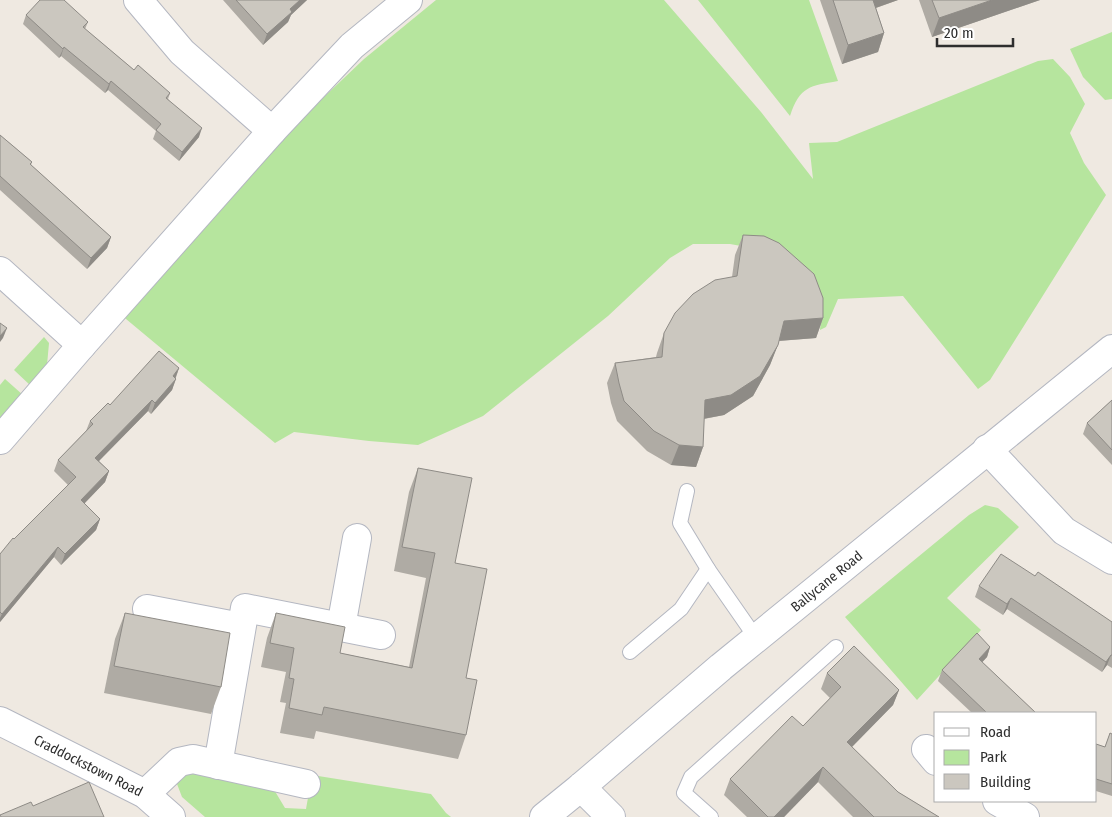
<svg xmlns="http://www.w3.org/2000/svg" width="1112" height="817" font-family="'Fira Sans Condensed',sans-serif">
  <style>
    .green { fill: #b6e59e }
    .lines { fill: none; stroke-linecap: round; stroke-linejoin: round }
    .lane-casing { stroke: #b4b7c1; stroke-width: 16 }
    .street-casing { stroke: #b4b7c1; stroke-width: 30 }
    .secondary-casing { stroke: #b4b7c1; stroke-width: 30 }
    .lane { stroke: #fff; stroke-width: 14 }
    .street { stroke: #fff; stroke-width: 28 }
    .secondary { stroke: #fff; stroke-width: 28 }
    .wall { fill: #afaba4 }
    .shaded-wall { fill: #8e8b86 }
    .building { fill: #cbc7bf; stroke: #8e8b86 }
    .labels { text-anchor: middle; stroke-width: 4.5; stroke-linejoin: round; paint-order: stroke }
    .street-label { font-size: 14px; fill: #2e2e2e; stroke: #fff }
  </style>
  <rect width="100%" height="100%" fill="#efe9e1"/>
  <g class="green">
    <polygon points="436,0 664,0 761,112 813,179 809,143 837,142 1038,61 1053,59 1070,77 1085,104 1070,133 1084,163 1106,195 990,380 978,389 903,296 838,299 826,327 820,330 821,318 758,249 730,244 693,244 670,258 608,316 483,416 418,445 369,441 294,432 275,443 120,314 281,138 364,59"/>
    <path d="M698 0H809L838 81C810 86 800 86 790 116Z"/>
    <polygon points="1112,32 1112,99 1105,100 1083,77 1070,49"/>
    <polygon points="44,337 49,343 47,365 31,386 14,370"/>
    <polygon points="5,379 23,395 0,420 0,385"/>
    <polygon points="985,505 998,508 1019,527 947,598 981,630 917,700 845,617 969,515"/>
    <polygon points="198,770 273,788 285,808 306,809 312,775 431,794 446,813 451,817 205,817 182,797 177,784 184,774"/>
  </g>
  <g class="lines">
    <g class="lane-casing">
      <g id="lane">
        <polyline points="687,491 680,523 708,569"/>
        <polyline points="630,652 681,609 708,569 756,638"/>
        <polyline points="711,817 684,793 691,777 836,647"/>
      </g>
    </g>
    <g class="street-casing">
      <g id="street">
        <polyline points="138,0 182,52 272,131"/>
        <polyline points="0,271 82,345"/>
        <polyline points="0,440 82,345 272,131 352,46 408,0"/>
        <polyline points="987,449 1064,531 1112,560"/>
        <polyline points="147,609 241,627"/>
        <polyline points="341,627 357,538"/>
        <polyline points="926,749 936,761"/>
        <polyline points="218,765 245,608 381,635"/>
        <polyline points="581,787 611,817"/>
        <polyline points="145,794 179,762 193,759 306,784"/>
        <polyline points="997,801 1025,817"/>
      </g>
    </g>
    <g class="secondary-casing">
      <g id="secondary">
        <path id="s1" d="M0 721 145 794 171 817"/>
        <path id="s2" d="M544 817 581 787 721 667 1112 349"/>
      </g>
    </g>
    <use href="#lane" class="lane"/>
    <use href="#street" class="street"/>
    <use href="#secondary" class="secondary"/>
  </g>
  <g class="wall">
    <polygon points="223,0 307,0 291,15 288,22 263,45"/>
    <polygon points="820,0 898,0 876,8 884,33 878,52 842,64"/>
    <polygon points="919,0 1040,0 932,37"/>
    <polygon points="26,15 88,22 85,29 134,70 170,93 168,99 199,137 179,161 153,139 156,131 108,90 105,93 61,56 59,58 23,24"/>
    <polygon points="0,135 32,162 31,165 111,237 107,248 87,269 0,190"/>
    <polygon points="743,235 823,318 816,338 779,341 770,365 753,396 724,415 704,419 703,447 696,467 671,465 647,451 617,421 611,403 607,383 615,363 656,357 657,353 664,333 732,277 735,255"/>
    <polygon points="179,368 172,390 151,414 148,411 99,461 109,471 105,482 84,504 100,519 96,530 61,565 54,557 0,622 0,554 68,485 54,471 58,460 86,431 90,421 110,405"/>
    <polygon points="1112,400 1112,465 1083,434 1087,423"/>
    <polygon points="418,468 455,563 466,678 466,735 458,759 316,731 314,739 280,733 286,703 280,702 286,672 261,667 267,638 276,613 340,653 409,667 426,578 394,571 409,492"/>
    <polygon points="1035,576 1112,622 1112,668 1107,665 1102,672 1007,609 1003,615 975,597 979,586"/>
    <polygon points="125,613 221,687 211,714 104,693 115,639"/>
    <polygon points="990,647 987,657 982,662 1036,713 972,713 938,681 942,670"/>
    <polygon points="827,673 899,690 893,705 852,747 898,792 939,817 853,817 818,782 784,817 747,817 724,795 730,779 803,726 830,698 821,689"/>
    <polygon points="1110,733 1112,734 1112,796 1096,791 1096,744 1105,747"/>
  </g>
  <g class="shaded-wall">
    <polygon points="300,0 307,0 291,15 288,22 263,45 267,34 290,9"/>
    <polygon points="868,0 898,0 864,12"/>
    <polygon points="992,0 1040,0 932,37 939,18"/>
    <polygon points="884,33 878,52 842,64 848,45"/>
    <polygon points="64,47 61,56 59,58 63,49"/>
    <polygon points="111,81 108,90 105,93 109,84"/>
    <polygon points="202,128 199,137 179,161 182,152"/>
    <polygon points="111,237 107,248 87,269 91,258"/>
    <polygon points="823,318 816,338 777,341 784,321"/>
    <polygon points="7,328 3,338 0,342 0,336"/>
    <polygon points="778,345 770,365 753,396 724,415 697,420 705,400"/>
    <polygon points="179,368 175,379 173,376"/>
    <polygon points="176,379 172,390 151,414 155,403"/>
    <polygon points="152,400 148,411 91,469 95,458"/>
    <polygon points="679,445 703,447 696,467 671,465"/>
    <polygon points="109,471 105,482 77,511 81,500"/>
    <polygon points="100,519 96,530 61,565 65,554"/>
    <polygon points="58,547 54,557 0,622 0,618 2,614"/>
    <polygon points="1011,598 1007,609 1003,615 1007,604"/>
    <polygon points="990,647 987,657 975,670 979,659"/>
    <polygon points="1111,655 1107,665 1102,672 1106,662"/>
    <polygon points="899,690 893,705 841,758 847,742"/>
    <polygon points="823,767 818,782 784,817 774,817"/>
  </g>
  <g class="building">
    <polygon points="40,0 64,0 88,22 83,27 134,70 138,65 170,93 166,98 202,128 182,152 156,130 161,124 111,81 109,84 64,47 63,49 26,15"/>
    <polygon points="236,0 300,0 290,9 292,12 267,34"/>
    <polygon points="833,0 873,0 884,33 848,45"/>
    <polygon points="932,0 992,0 939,18"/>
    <polygon points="0,135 32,162 30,164 111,237 91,258 0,176"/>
    <polygon points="743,235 764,236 779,243 814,274 823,298 823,318 784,321 778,345 760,376 731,395 705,400 703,447 679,445 654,431 624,401 619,383 615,363 662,357 664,333 675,313 693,294 715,280 737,276"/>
    <polygon points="0,323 7,328 0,336"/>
    <polygon points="159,351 179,368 173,376 176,379 155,403 152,400 95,458 109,471 81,500 100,519 65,554 58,547 2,614 0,612 0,554 13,538 14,539 76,477 58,460 93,424 90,421 108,403 110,405"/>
    <polygon points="1112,400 1112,450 1087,423"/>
    <polygon points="418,468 472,478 455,563 487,569 466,678 477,680 466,735 324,707 322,715 289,708 294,679 289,678 294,648 270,643 276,613 345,627 340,653 412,668 435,553 402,547"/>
    <polygon points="1001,554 1035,576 1038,572 1112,622 1112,655 1111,655 1106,662 1011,598 1007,604 979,586"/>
    <polygon points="125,613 230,633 221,687 114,666"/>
    <polygon points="977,633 990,647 979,659 1036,713 987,713 942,670"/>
    <polygon points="854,646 899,690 847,742 898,792 939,817 874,817 823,767 774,817 768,817 730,779 792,716 803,726 841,687 827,673"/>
    <polygon points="1110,733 1112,734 1112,784 1096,779 1096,744 1105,747"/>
    <polygon points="89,782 104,817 1,817 0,815 31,802 33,806"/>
  </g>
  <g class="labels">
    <g class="street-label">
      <text dy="5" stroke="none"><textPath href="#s2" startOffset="368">Ballycane Road</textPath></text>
      <text dy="5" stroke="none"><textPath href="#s1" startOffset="99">Craddockstown Road</textPath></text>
    </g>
  </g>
  <rect x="934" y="712" width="162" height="90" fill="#ffffff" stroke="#ababab"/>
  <rect x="944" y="728" width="25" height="8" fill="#ffffff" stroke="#ababab"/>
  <text x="980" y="737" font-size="15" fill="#2e2e2e">Road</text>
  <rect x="944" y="750" width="25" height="15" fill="#b6e59e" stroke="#ababab"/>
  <text x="980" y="762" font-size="15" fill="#2e2e2e">Park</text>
  <rect x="944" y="774" width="25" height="15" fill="#cbc7bf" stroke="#ababab"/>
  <text x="980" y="787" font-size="15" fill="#2e2e2e">Building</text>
  <path d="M937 38v8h76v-8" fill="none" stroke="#2e2e2e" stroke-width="2.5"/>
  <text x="944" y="38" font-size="15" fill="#2e2e2e" stroke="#ffffff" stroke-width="4" paint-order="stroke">20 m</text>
</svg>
